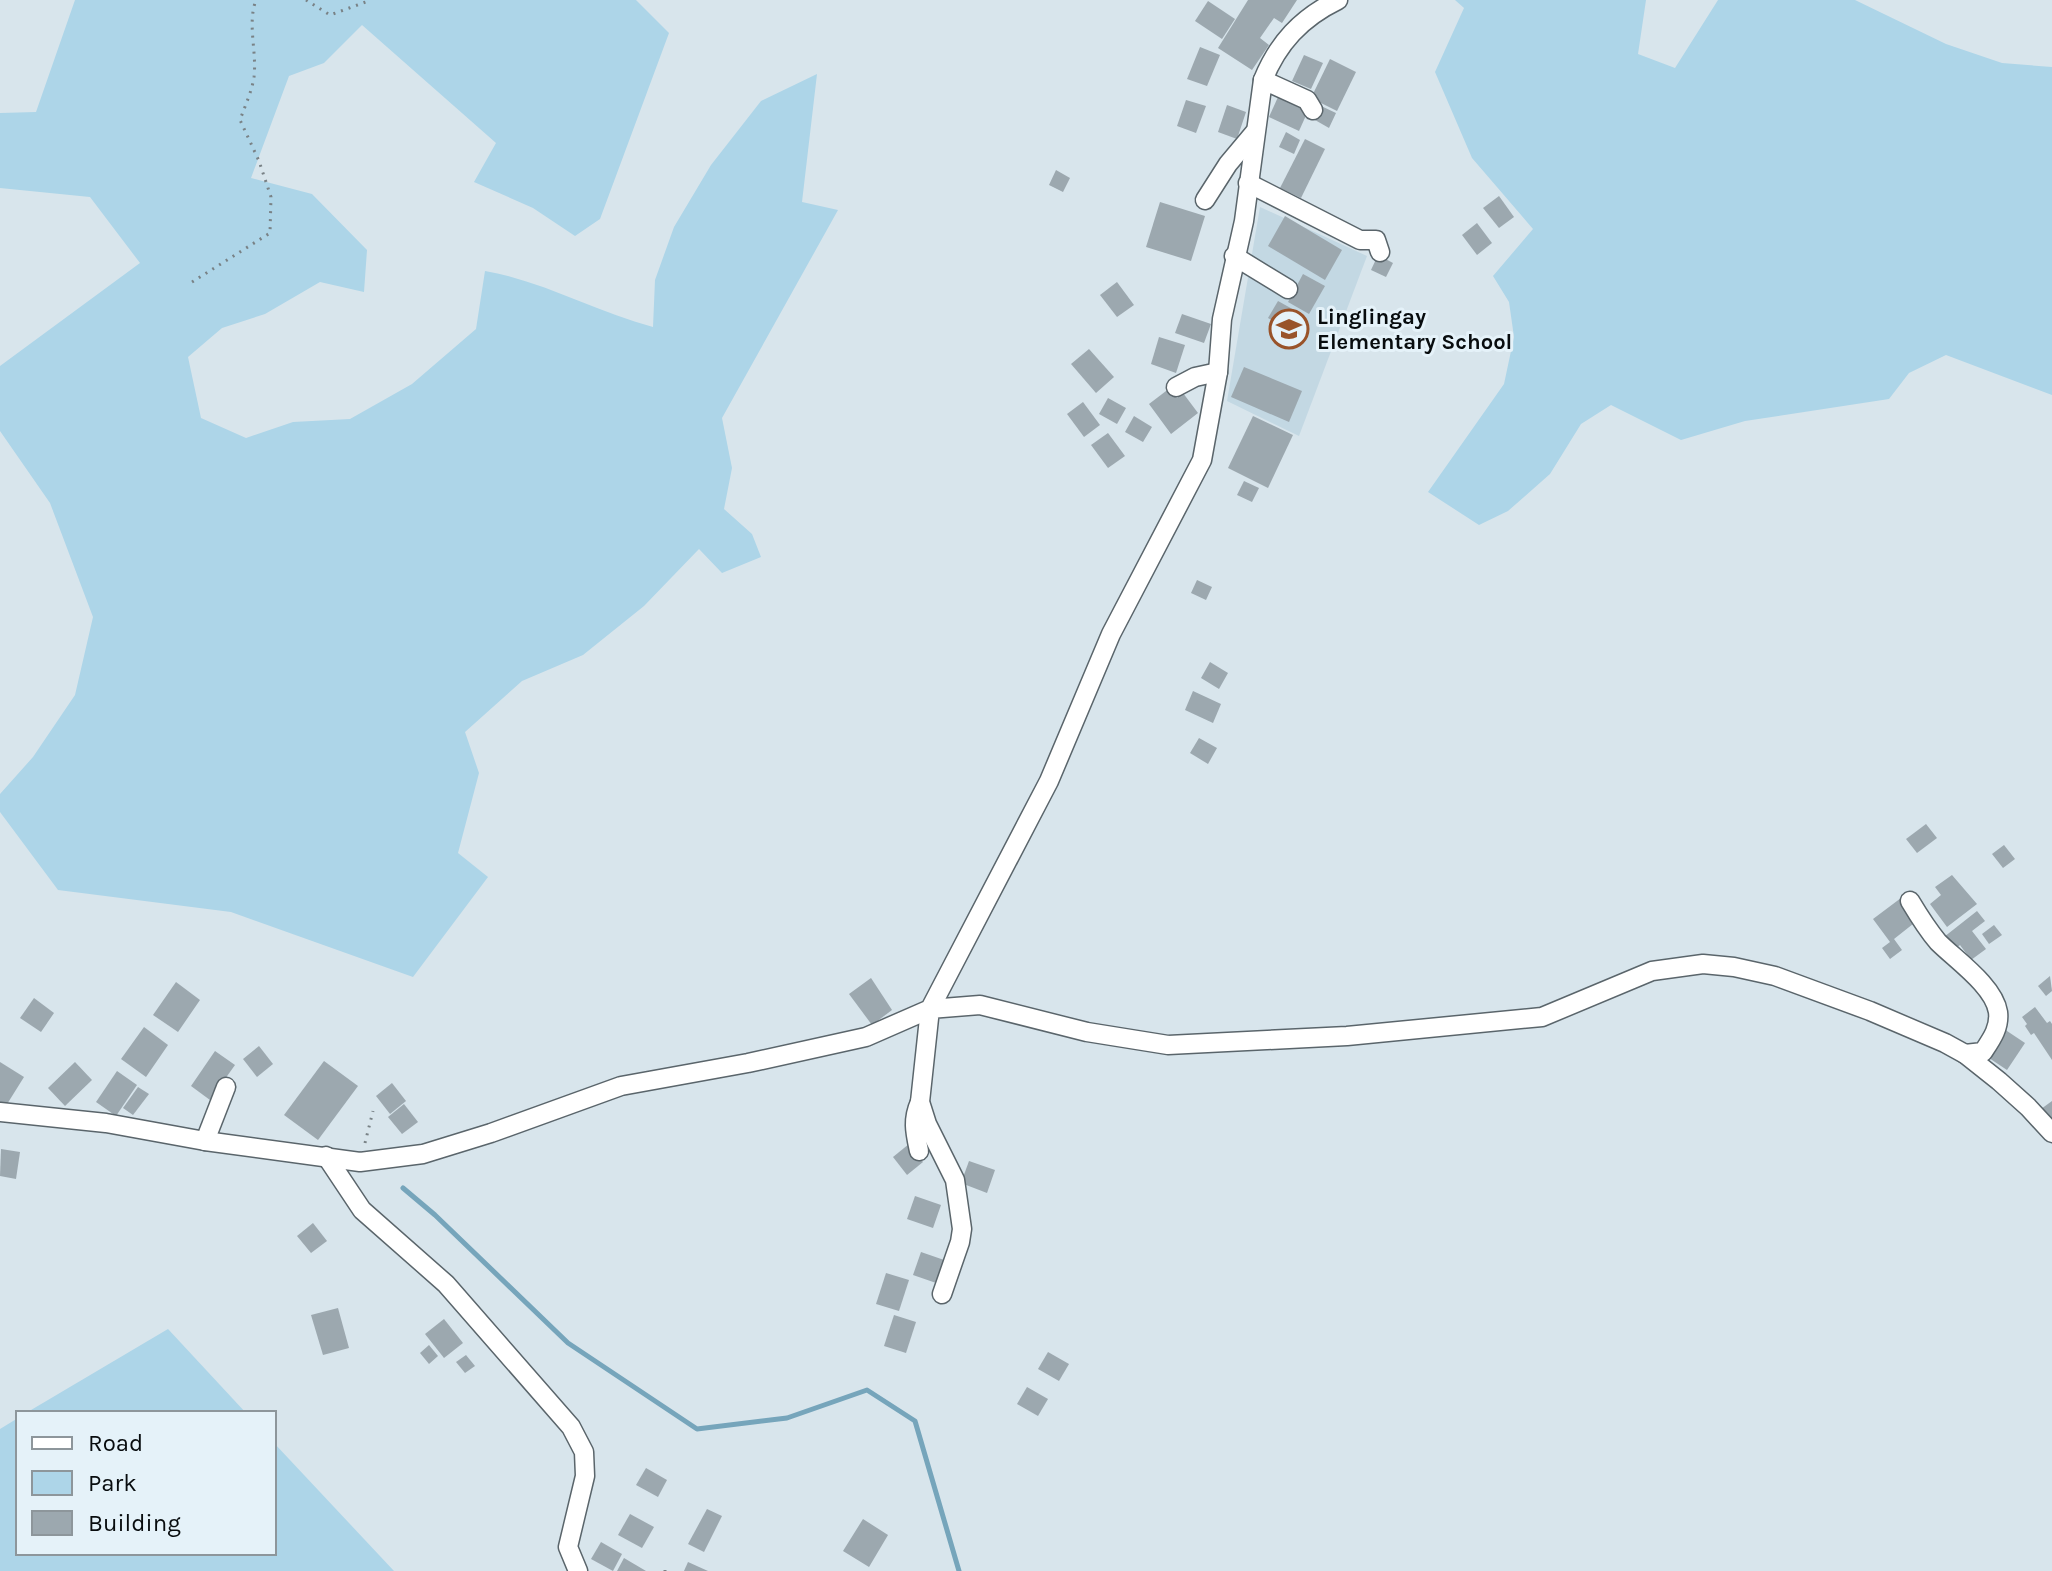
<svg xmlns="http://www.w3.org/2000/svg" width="2052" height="1571" font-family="Karla,sans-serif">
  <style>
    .built { fill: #c3d8e3 }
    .green { fill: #add5e8 }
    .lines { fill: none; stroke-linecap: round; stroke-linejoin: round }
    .stream { stroke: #76a5bb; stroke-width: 5 }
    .building { fill: #9ca8af }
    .minor-casing { stroke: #5a656b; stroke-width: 21 }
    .path { stroke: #798286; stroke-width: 3; stroke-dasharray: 2 6; stroke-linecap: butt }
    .minor { stroke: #fff; stroke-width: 18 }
    .labels { text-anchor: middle; stroke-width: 6; stroke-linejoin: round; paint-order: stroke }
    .poi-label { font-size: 22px; font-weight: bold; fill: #080c0e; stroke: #e5f2f9; text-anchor: start }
  </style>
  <rect width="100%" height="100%" fill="#d8e5ec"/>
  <polygon class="built" points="1260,207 1367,256 1299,436 1227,401"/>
  <g class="green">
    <path d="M75 0H636L669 33 600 219 575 236 533 208 474 182 496 143 362 25 324 63 289 76 251 178 312 194 367 250 364 292 320 282 265 314 222 328 188 357 201 418 246 438 293 422 350 419 412 384 476 329 485 271C543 281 596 312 653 327L655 280 674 227 711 165 761 101 817 74 802 202 838 210 722 418 732 468 724 509 752 534 761 557 722 573 699 549 644 606 583 655 522 681 465 732 479 773 458 853 488 877 413 977 231 912 58 890 0 812V794L33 757 75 695 93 617 50 503 0 431V366L140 263 90 197 0 188V113L36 112Z"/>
    <polygon points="1455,0 1646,0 1638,54 1675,68 1718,0 1855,0 1946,44 2002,63 2052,67 2052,395 1946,355 1909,373 1889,399 1745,421 1681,440 1611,405 1581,424 1550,474 1508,511 1479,525 1428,492 1504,384 1514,337 1509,302 1493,276 1533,229 1472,158 1435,72 1464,8"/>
    <polygon points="168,1329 246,1413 26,1413"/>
    <polygon points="18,1418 18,1553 274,1553 274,1443 394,1571 0,1571 0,1429"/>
  </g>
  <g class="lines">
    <polyline class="stream" points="403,1188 435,1215 568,1343 697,1429 787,1418 867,1390 915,1421 959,1571"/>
  </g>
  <g class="building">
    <polygon points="1248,0 1297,0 1282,23 1274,18 1260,38 1269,45 1252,70 1218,48"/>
    <polygon points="1208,1 1235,19 1222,39 1195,21"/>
    <polygon points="1200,47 1220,55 1207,86 1187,79"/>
    <polygon points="1304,55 1323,63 1311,89 1292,81"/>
    <polygon points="1330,59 1356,72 1337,111 1311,98"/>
    <polygon points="1278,97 1308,111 1299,131 1269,117"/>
    <polygon points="1186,100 1206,106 1196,133 1177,126"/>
    <polygon points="1227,105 1246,112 1237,139 1218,132"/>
    <polygon points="1321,106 1336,113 1329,128 1315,120"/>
    <polygon points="1286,132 1300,140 1294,154 1279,147"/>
    <polygon points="1305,139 1325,149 1301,198 1280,188"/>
    <polygon points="1056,170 1070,178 1063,192 1049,185"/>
    <polygon points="1499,196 1514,217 1499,228 1483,208"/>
    <polygon points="1160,202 1205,216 1191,261 1146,247"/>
    <polygon points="1285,216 1342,250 1325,280 1268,246"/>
    <polygon points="1477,223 1492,243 1477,255 1462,235"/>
    <polygon points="1378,255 1393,263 1386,277 1371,270"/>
    <polygon points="1303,274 1325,286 1309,314 1288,302"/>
    <polygon points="1117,282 1134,305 1117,317 1100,295"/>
    <polygon points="1278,301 1305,316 1295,334 1268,318"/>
    <polygon points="1182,314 1211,324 1204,343 1175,333"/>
    <polygon points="1159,337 1185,345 1176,373 1151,364"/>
    <polygon points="1089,349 1114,377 1096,393 1071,364"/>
    <polygon points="1244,367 1302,391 1289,422 1231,397"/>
    <polygon points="1170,388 1177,398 1183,393 1198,413 1171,434 1149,404"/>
    <polygon points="1108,398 1126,408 1117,424 1099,414"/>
    <polygon points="1083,402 1100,425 1084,437 1067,414"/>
    <polygon points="1134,416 1152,427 1143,442 1125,432"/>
    <polygon points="1253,416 1293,435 1268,488 1228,468"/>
    <polygon points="1108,433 1125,456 1108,468 1091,445"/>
    <polygon points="1244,481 1259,488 1252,502 1237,495"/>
    <polygon points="1197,580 1212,587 1206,600 1191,593"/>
    <polygon points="1210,662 1228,673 1219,689 1201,678"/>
    <polygon points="1193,691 1221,704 1213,723 1185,710"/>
    <polygon points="1199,738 1217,748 1208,764 1190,753"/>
    <polygon points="1926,824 1937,838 1917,853 1906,839"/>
    <polygon points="2004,845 2015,859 2003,868 1992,854"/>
    <polygon points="1952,875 1977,904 1947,927 1930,904 1941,895 1935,887"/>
    <polygon points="1901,898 1918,920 1894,939 1902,950 1890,959 1882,948 1890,942 1873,919"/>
    <polygon points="1977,911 1985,921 1972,931 1986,949 1971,960 1960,945 1954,950 1944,937"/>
    <polygon points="1994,925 2002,935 1989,944 1982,934"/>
    <polygon points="2050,976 2052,991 2046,996 2038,986"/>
    <polygon points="871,978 892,1010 872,1025 849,994"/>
    <polygon points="176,982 200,1000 178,1032 153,1015"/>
    <polygon points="34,998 54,1013 41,1032 20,1018"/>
    <polygon points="2035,1007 2047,1023 2050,1021 2052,1024 2052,1060 2034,1033 2031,1035 2025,1026 2027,1024 2022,1017"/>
    <polygon points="144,1027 168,1045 146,1077 121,1059"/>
    <polygon points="2004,1029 2025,1043 2007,1070 1986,1056"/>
    <polygon points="259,1046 273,1064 257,1077 243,1059"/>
    <polygon points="215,1051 235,1065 210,1100 191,1086"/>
    <polygon points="324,1061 358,1086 318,1140 284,1115"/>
    <polygon points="0,1062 24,1077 4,1109 0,1107"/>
    <polygon points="75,1062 92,1080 65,1106 48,1088"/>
    <polygon points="117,1071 137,1085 116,1116 96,1102"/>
    <polygon points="392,1083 406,1101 390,1114 376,1096"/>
    <polygon points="138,1087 149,1094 133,1115 123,1108"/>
    <polygon points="2052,1101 2052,1123 2041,1109"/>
    <polygon points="404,1104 418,1122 402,1134 388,1117"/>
    <polygon points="909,1144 923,1162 907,1175 893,1157"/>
    <polygon points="1,1149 20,1152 16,1179 0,1176"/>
    <polygon points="969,1161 995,1170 987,1193 961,1183"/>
    <polygon points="915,1196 941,1205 933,1228 907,1219"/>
    <polygon points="313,1223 327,1241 311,1253 297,1236"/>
    <polygon points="921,1252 947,1261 939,1284 913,1275"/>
    <polygon points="886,1273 909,1280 899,1311 876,1304"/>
    <polygon points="338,1308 349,1348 323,1355 311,1315"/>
    <polygon points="894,1315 916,1322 906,1353 884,1346"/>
    <polygon points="444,1319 463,1343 444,1358 425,1334"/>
    <polygon points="429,1345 438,1356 429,1364 420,1353"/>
    <polygon points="1048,1352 1069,1364 1059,1381 1038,1369"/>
    <polygon points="466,1355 475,1366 465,1373 456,1362"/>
    <polygon points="1027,1387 1048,1399 1038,1416 1017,1404"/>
    <polygon points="646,1468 667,1480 658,1497 636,1485"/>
    <polygon points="707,1509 722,1516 704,1552 688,1544"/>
    <polygon points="630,1514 654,1527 642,1548 618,1535"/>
    <polygon points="863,1519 888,1535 869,1567 843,1551"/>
    <polygon points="601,1542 622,1554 613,1571 591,1559"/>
    <polygon points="624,1558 646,1571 617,1571"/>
    <polygon points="688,1562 708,1571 684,1571"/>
  </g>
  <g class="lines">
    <g class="minor-casing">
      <g id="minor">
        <polyline points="1263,80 1307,100 1313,110"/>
        <polyline points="1248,183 1360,240 1376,240 1380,252"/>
        <polyline points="1205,200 1228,164 1254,133"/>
        <polyline points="1234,256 1288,289"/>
        <polyline points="1176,387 1195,377 1218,372"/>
        <path d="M1910 901C1919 916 1927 929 1938 942 1956 960 1994 986 1998 1012 2000 1028 1991 1040 1983 1052L1965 1054"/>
        <path d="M0 1112 106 1123 205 1141 360 1162 423 1154 491 1133 621 1086 748 1063 866 1037 930 1009 1049 781 1111 634 1202 460 1218 372 1222 319 1244 221 1263 80C1278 43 1301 18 1338 0"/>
        <polyline points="205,1141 226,1087"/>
        <path d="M919 1151C915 1132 912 1120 920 1102"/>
        <polyline points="326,1156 362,1210 446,1284 571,1427 584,1452 585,1476 568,1547 578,1571"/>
        <polyline points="942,1294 960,1242 962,1229 955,1180 927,1124 920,1102 930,1009 980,1005 1087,1032 1168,1045 1347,1036 1542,1017 1652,971 1703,964 1734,967 1775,976 1870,1011 1945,1043 1965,1054 1999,1081 2028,1107 2052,1133"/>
      </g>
    </g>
    <g class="path">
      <polyline points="306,0 330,15 371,0"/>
      <path d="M192 282 270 233 271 197 259 161 240 120C245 106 252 91 254 77 257 51 247 24 256 0"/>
      <polyline points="365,1143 373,1111"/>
      <polyline points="665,1571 665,1570"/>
    </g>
    <use href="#minor" class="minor"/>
  </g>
  <defs>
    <g id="school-ring" transform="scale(2)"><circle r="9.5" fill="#e5f2f9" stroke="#99532a" stroke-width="1.5"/><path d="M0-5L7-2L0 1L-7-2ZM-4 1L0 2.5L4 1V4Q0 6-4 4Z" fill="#99532a"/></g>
  </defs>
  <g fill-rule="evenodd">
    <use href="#school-ring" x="1289" y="329"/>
  </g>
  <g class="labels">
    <g class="poi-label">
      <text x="1317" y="324">Linglingay<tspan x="1317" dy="25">Elementary School</tspan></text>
    </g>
  </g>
  <rect x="16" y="1411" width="260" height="144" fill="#e5f2f9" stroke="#8d969b" stroke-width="2"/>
  <rect x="32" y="1437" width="40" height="12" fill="#ffffff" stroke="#8d969b" stroke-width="2"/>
  <text x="88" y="1451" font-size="24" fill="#080c0e">Road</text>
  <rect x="32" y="1471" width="40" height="24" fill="#add5e8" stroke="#8d969b" stroke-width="2"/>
  <text x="88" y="1491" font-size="24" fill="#080c0e">Park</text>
  <rect x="32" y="1511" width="40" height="24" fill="#9ca8af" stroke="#8d969b" stroke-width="2"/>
  <text x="88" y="1531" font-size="24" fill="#080c0e">Building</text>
</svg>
